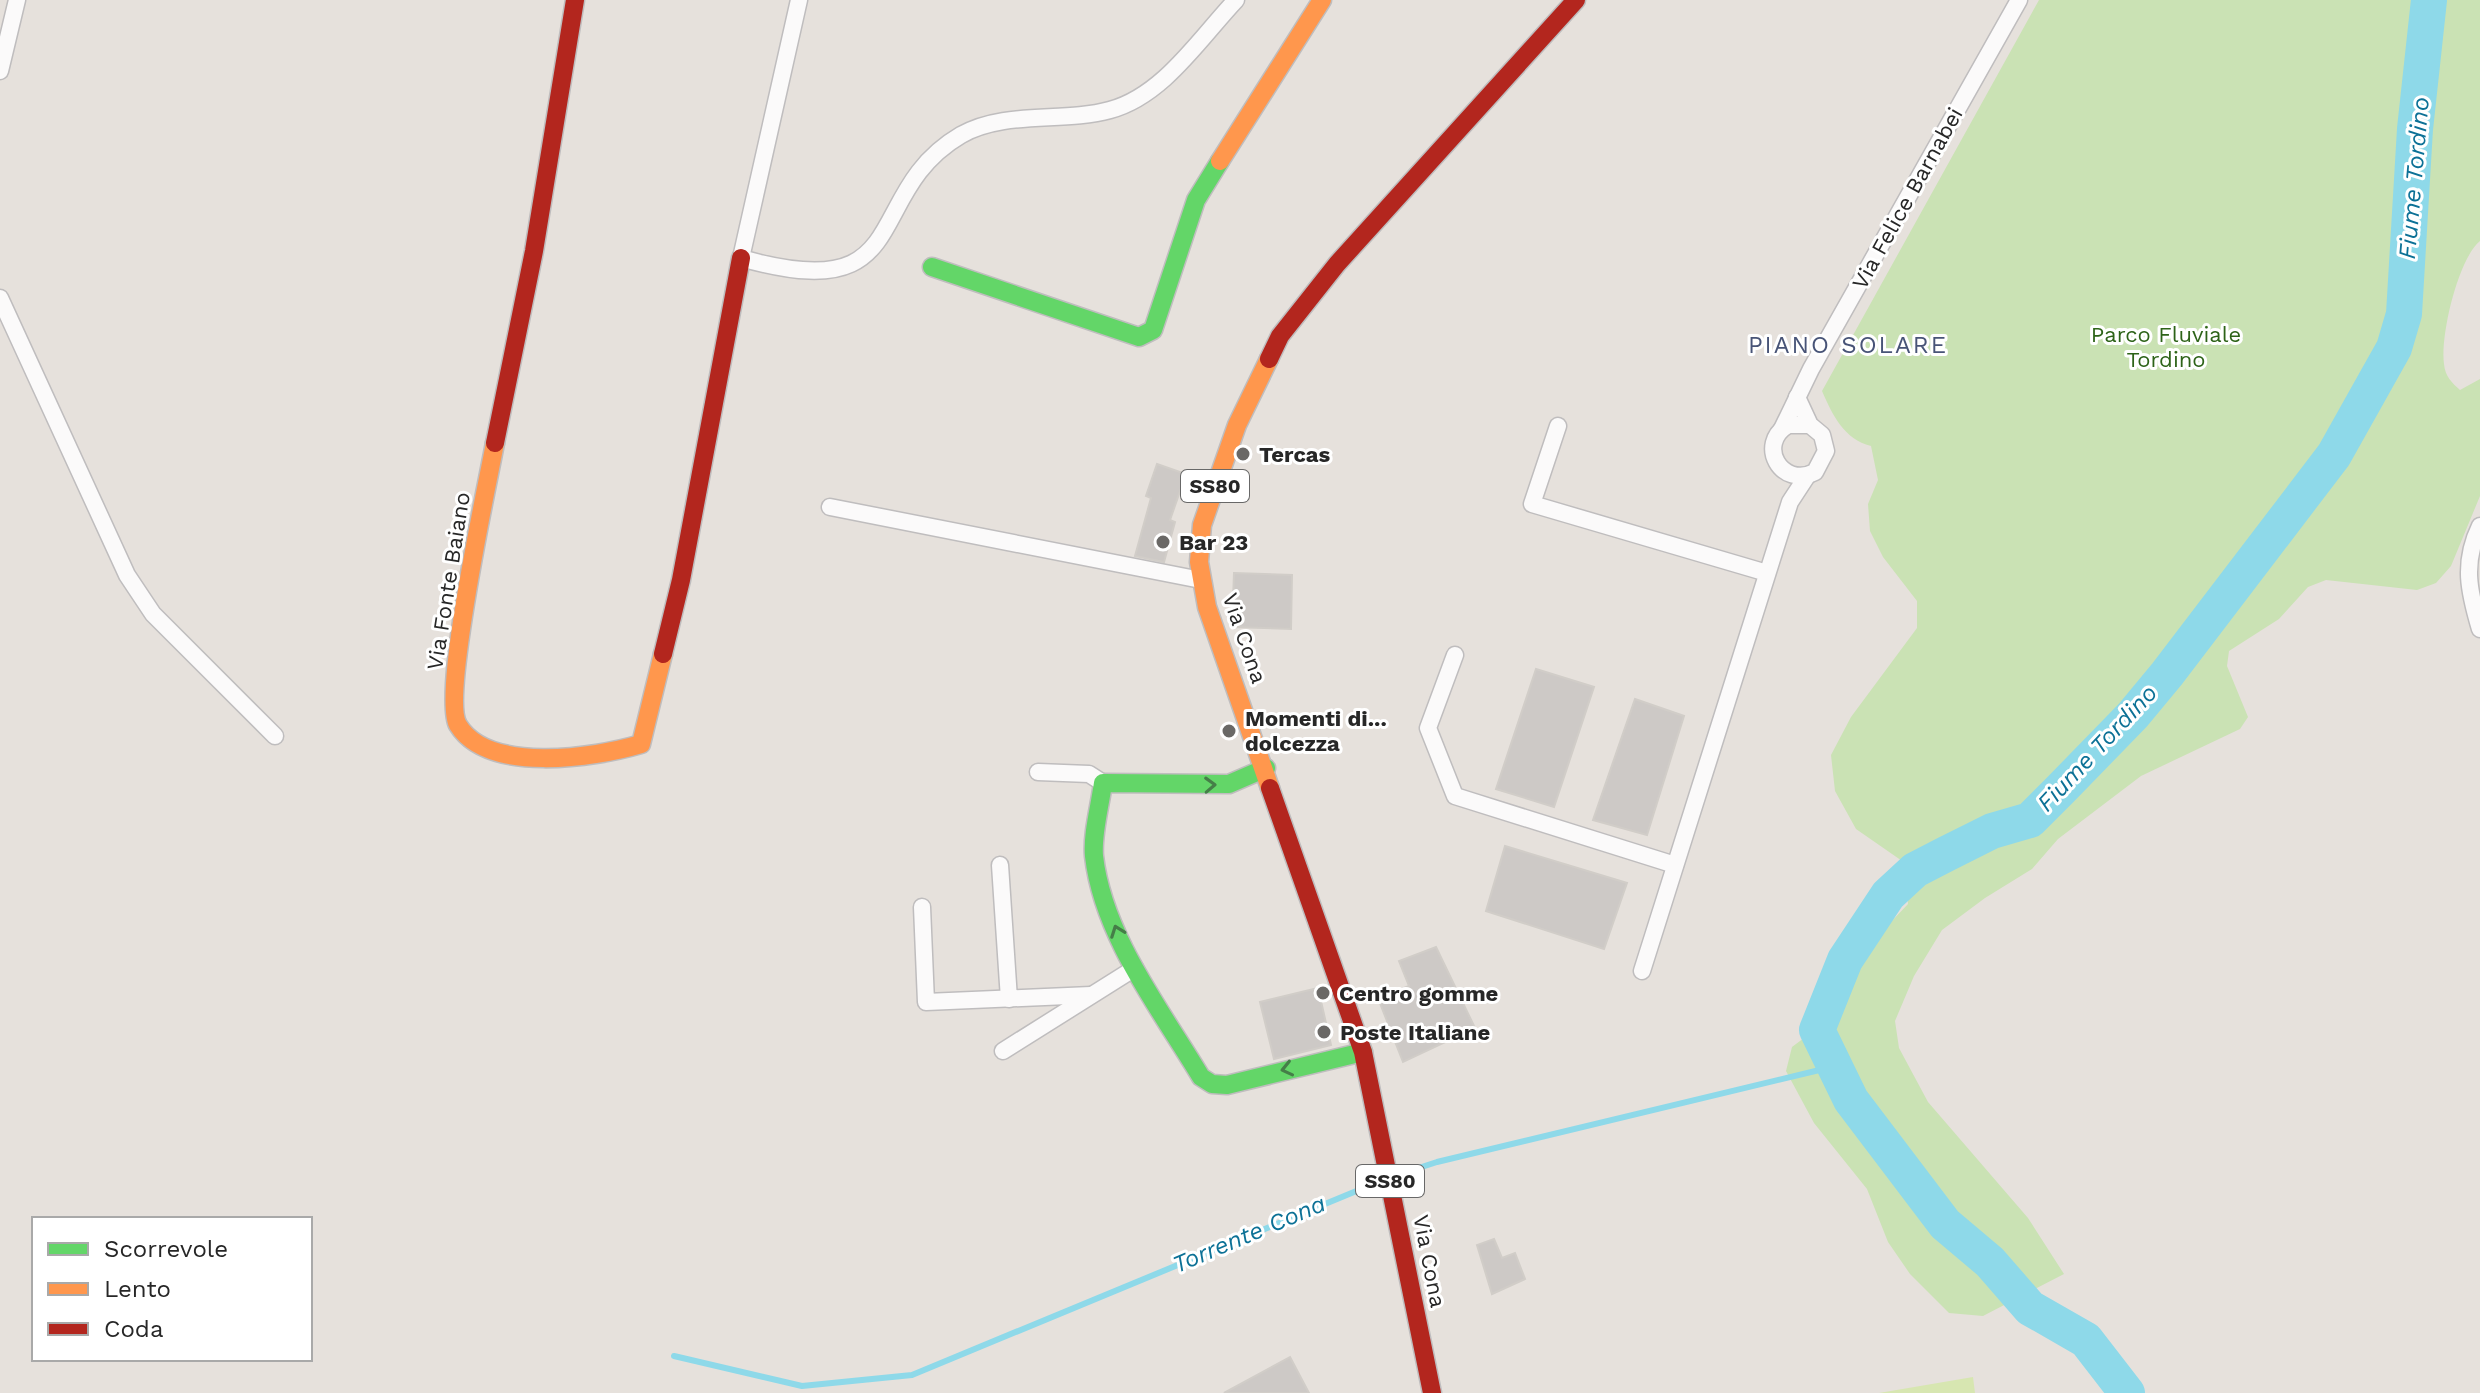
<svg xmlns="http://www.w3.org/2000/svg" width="2480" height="1393" font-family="'Work Sans',sans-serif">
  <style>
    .green { fill: #cae2b4 }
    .pitch { fill: #d7e6b1 }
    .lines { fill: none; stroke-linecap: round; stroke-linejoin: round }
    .stream { stroke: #8ed9e9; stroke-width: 6 }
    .river { stroke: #8ed9e9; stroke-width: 36 }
    .building { fill: #cdc9c6; stroke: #d1cdc8; stroke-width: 2 }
    .street-casing { stroke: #bfbdbe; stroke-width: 19 }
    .fast-casing { stroke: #bfbdbe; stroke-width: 21 }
    .slow-casing { stroke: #bfbdbe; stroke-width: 21 }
    .jam-casing { stroke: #bfbdbe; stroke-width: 21 }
    .street { stroke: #fbfafa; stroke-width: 16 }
    .fast { stroke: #63d668; stroke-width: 18 }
    .slow { stroke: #ff974d; stroke-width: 18 }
    .jam { stroke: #b3261e; stroke-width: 18 }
    .oneway { stroke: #457e48 }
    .poi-dot { fill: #6a6866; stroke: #fff; stroke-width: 3 }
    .labels { text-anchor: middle; stroke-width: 6; stroke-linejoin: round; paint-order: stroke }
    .shield { fill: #fff; stroke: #686868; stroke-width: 2 }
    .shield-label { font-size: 20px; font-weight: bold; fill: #272727 }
    .street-label { font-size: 22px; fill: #272727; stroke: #fff }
    .park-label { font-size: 22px; fill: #2d6318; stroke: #fff }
    .poi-label { font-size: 22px; font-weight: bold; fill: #272727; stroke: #fff; text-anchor: start }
    .water-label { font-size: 24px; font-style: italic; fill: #0c7196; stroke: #fff }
    .neighbourhood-label { font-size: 24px; letter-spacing: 2px; fill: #485477; stroke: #fff }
  </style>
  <rect width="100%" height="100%" fill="#e6e1dc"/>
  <path class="green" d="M2039 0H2480V241C2458 259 2440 336 2444 364 2445 376 2452 383 2460 390L2480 379V496L2451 566 2436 583 2417 590 2326 580 2308 587 2279 619 2229 651 2227 666 2248 717 2240 729 2141 776 2058 839 2032 869 1985 898 1942 930 1914 976 1895 1021 1899 1048 1928 1102 2028 1218 2064 1274 1983 1316 1949 1313 1910 1274 1888 1242 1867 1189 1814 1123 1786 1071 1792 1047 1840 1011 1872 942 1908 904 1905 863 1856 829 1835 791 1831 755 1851 717 1917 628V601L1883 557 1870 531 1868 504 1878 480 1871 446C1844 439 1833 416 1822 391Z"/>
  <polygon class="pitch" points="1973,1377 1975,1393 1879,1393"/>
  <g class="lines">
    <g class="stream">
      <polyline points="1394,1176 1437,1162 1832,1067"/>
      <polyline points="674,1356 802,1386 912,1375 1383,1180"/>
    </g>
    <polyline class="river" points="2127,1393 2086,1340 2030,1308 1990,1262 1945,1224 1851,1100 1817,1030 1845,960 1888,895 1915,870 1946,854 1992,831 2030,820 2061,789 2133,715 2167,674 2334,455 2394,348 2404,314 2415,129 2429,0"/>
  </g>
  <g class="building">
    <polygon points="1157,464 1186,474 1170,520 1175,522 1164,562 1135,556 1151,498 1146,496"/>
    <polygon points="1234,573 1292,575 1291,629 1232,627"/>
    <polygon points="1536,669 1594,687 1554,807 1496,789"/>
    <polygon points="1635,699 1684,716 1647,835 1593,820"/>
    <polygon points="1505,846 1627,883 1604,949 1486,911"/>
    <polygon points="1436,947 1475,1028 1403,1062 1378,998 1409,986 1399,961"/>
    <polygon points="1318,988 1331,1045 1274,1059 1260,1002"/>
    <polygon points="1494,1239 1502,1258 1515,1253 1525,1279 1492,1294 1477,1245"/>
    <polygon points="1290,1357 1309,1393 1224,1393"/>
  </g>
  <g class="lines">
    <g class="street-casing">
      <g id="street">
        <path d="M799 0 741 258C919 309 860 194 961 135 1005 110 1063 123 1110 110 1163 96 1200 38 1236 0"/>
        <polyline points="0,71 17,0"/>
        <polyline points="0,298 127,575 153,614 275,736"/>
        <path d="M1797 397 1810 425 1822 435 1826 451 1815 472C1781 489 1756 444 1788 425H1810"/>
        <polyline points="1558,426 1532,504 1767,573"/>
        <polyline points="1782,429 1811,369 2019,0"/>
        <polyline points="830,507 1201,580"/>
        <path d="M2480 526C2462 563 2469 592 2480 629"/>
        <polyline points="1455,655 1428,728 1455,796 1675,865"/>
        <polyline points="1038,772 1089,774 1103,783"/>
        <polyline points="1000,865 1009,999"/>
        <polyline points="922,907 926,1002 1091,995"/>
        <polyline points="1642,971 1790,502 1807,476"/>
        <polyline points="1003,1051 1135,968"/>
      </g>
    </g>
    <g class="fast-casing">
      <g id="fast">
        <polyline points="932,267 1139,337 1153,330 1196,200 1220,161"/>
        <path d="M1266 768 1229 784 1103 783C1100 806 1092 834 1094 856 1103 936 1161 1010 1201 1077L1212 1084 1227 1085 1363 1052"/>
      </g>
    </g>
    <g class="slow-casing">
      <g id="slow">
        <polyline points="1220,161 1322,0"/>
        <polyline points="1269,359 1237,425 1202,525 1199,562 1207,607 1270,788"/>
        <path d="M495 443C487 487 441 696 458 725 488 774 594 758 641 744L663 654"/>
      </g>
    </g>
    <g class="jam-casing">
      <g id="jam">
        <polyline points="1269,359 1280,336 1337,264 1576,0"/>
        <polyline points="495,443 534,251 575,0"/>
        <polyline points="663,654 681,580 741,258"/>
        <polyline points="1270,788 1363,1052 1432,1393"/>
      </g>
    </g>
    <use href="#street" class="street"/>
    <use href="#fast" class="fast"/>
    <use href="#slow" class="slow"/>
    <use href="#jam" class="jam"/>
  </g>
  <defs><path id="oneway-chevron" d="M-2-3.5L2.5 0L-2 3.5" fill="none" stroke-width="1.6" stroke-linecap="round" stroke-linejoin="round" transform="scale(2)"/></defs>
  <g class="oneway">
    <use href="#oneway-chevron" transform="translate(1210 785) rotate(-2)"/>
    <use href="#oneway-chevron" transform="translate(1117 931) rotate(-110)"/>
    <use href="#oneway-chevron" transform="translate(1287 1069) rotate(167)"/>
  </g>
  <g class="poi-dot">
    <circle cx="1243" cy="454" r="8"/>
    <circle cx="1163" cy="542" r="8"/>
    <circle cx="1229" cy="731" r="8"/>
    <circle cx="1323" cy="993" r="8"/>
    <circle cx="1324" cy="1032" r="8"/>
  </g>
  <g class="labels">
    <g class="shield">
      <rect x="1181" y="470" width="68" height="32" rx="6"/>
      <rect x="1356" y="1165" width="68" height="32" rx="6"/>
    </g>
    <g class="shield-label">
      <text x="1215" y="493">SS80</text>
      <text x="1390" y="1188">SS80</text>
    </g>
    <g class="street-label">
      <text transform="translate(1907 198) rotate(-61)" y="8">Via Felice Barnabei</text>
      <text transform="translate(448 581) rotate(-81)" y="8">Via Fonte Baiano</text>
      <text transform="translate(1245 638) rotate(71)" y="8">Via Cona</text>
      <text transform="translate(1430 1261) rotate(79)" y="8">Via Cona</text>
    </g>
    <g class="park-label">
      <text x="2166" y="342">Parco Fluviale<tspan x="2166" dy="25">Tordino</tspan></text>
    </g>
    <g class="poi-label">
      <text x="1259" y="462">Tercas</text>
      <text x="1179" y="550">Bar 23</text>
      <text x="1245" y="726">Momenti di...<tspan x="1245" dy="25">dolcezza</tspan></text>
      <text x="1339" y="1001">Centro gomme</text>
      <text x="1340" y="1040">Poste Italiane</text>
    </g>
    <g class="water-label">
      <text transform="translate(2414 178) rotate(-85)" y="8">Fiume Tordino</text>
      <text transform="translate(2097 748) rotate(-47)" y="8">Fiume Tordino</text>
      <text transform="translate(1249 1234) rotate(-23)" y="8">Torrente Cona</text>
    </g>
    <g class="neighbourhood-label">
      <text x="1848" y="353">PIANO SOLARE</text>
    </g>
  </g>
  <rect x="32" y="1217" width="280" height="144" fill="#ffffff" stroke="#a9a9a9" stroke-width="2"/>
  <rect x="48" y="1243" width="40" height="12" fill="#63d668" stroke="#a9a9a9" stroke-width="2"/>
  <text x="104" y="1257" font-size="24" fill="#272727">Scorrevole</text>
  <rect x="48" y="1283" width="40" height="12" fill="#ff974d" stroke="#a9a9a9" stroke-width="2"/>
  <text x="104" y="1297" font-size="24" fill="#272727">Lento</text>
  <rect x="48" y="1323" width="40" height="12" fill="#b3261e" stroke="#a9a9a9" stroke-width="2"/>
  <text x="104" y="1337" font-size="24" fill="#272727">Coda</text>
</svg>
